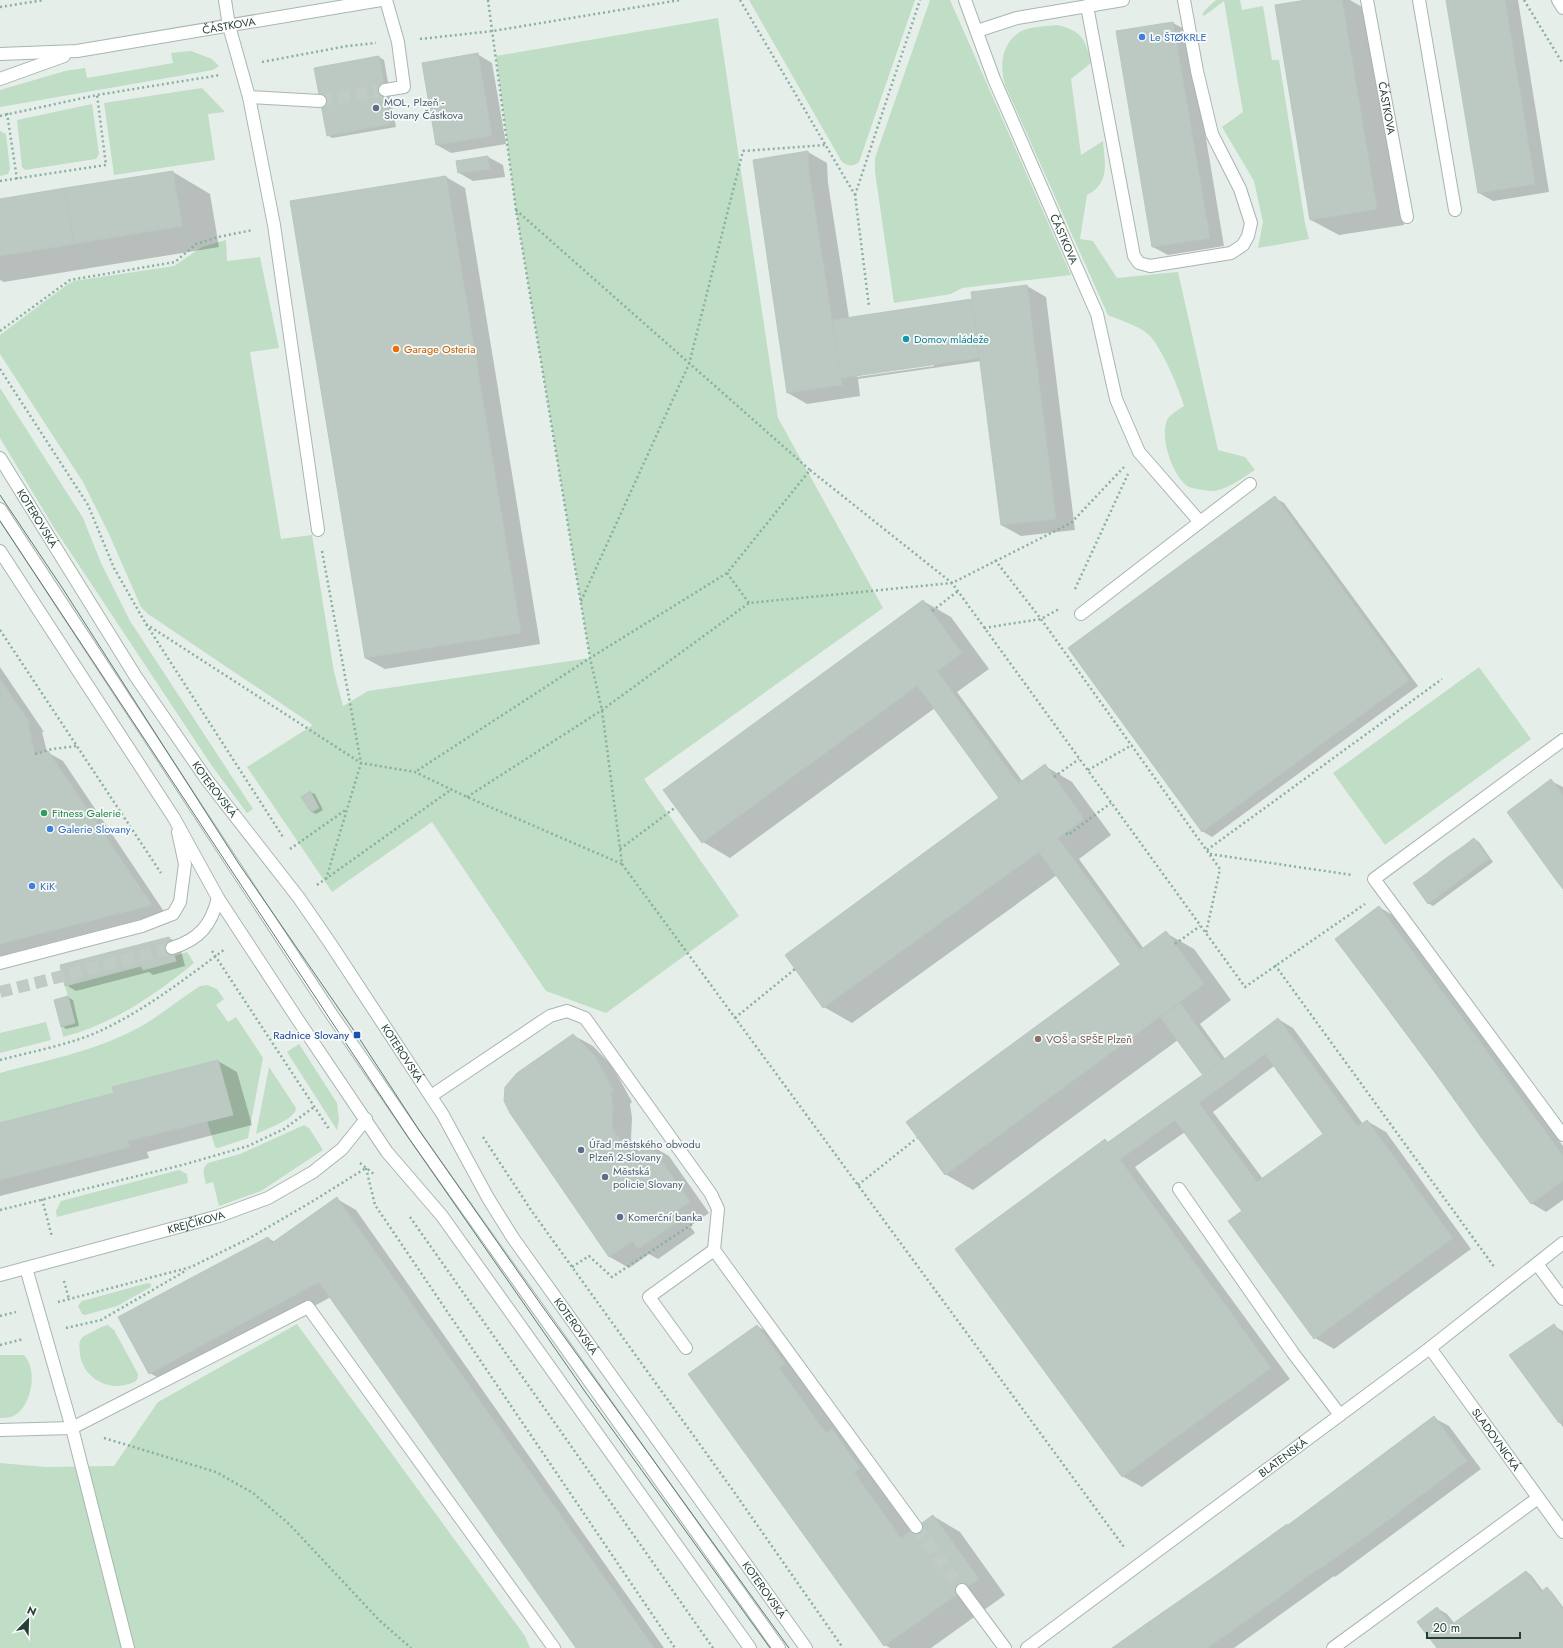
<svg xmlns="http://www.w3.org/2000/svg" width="1563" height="1648" font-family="Jost,sans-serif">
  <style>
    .green { fill: #c0ddc5 }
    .shadow { fill: #0003; fill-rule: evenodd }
    .building { fill: #bbc9c2; stroke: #b8c7c0; fill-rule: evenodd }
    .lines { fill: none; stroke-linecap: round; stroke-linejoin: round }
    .minor-tunnel { stroke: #c0cbc6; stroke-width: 12; stroke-dasharray: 12 6; stroke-linecap: butt }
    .minor-casing { stroke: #a9b6b0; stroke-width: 14 }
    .path { stroke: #88af9f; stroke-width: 2.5; stroke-dasharray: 2 3; stroke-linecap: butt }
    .minor { stroke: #fff; stroke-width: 12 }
    .tram { stroke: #617a71; stroke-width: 1 }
    .shop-dot { fill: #3f7fe0; stroke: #f7faf8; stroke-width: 1.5 }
    .service-dot { fill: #5c6f8a; stroke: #f7faf8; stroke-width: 1.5 }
    .culture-dot { fill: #0f9aa8; stroke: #f7faf8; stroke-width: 1.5 }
    .food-dot { fill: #e8710a; stroke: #f7faf8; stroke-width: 1.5 }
    .leisure-dot { fill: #2e9e5b; stroke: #f7faf8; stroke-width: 1.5 }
    .transit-dot { fill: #1a4fb4; stroke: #f7faf8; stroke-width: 1.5 }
    .education-dot { fill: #8d6e63; stroke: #f7faf8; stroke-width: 1.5 }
    .labels { text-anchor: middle; stroke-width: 3.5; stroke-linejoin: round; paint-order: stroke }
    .street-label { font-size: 11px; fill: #263f36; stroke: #f7faf8 }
    .shop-label { font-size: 11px; fill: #366cbe; stroke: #f7faf8; text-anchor: start }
    .service-label { font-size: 11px; fill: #4e5e75; stroke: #f7faf8; text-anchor: start }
    .culture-label { font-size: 11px; fill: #0d838f; stroke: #f7faf8; text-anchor: start }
    .food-label { font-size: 11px; fill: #c56008; stroke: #f7faf8; text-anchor: start }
    .leisure-label { font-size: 11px; fill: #27864d; stroke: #f7faf8; text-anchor: start }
    .transit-label { font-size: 11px; fill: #164399; stroke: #f7faf8; text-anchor: end }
    .education-label { font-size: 11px; fill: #785e54; stroke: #f7faf8; text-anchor: start }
  </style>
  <rect width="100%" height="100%" fill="#e6eeea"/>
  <g class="green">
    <path d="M749 0H915L859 162C853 167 848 166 842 162Z"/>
    <polygon points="930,0 950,0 1071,275 962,288 951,294 894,303 875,172 875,158"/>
    <polygon points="1216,0 1240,0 1242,10 1263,6 1272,60 1279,60 1305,223 1309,239 1258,248 1263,222 1254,181 1222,127 1243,112 1224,1 1204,16 1202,14 1208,7"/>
    <polygon points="718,18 778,418 883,608 644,779 739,916 606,1013 546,991 432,822 332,892 247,767 313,725 148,614 141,607 109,534 83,482 0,354 0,335 68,284 74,281 174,266 202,247 226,240 227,261 260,257 279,348 250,352 281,539 312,535 334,672 343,706 368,691 590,658 516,210 496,56"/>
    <path d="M1058 25C1082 31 1086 40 1091 63L1071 79 1081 155 1103 141C1105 164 1110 183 1087 195L1080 239 1093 241 1117 278 1178 272 1218 450 1245 457 1255 470C1242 478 1229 489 1214 491 1208 491 1195 489 1189 487 1173 478 1157 433 1169 417 1173 413 1179 409 1184 406 1179 388 1162 349 1150 336 1141 326 1119 320 1108 315L1005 85C999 65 1002 39 1024 30 1034 26 1048 26 1058 25Z"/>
    <polygon points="191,51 212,59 219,66 213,70 0,107 0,90 65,71 85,68 87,78 173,63 171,53"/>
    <polygon points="202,88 225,112 208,114 215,160 114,175 104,103"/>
    <polygon points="92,104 99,154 96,159 25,170 22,167 17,120"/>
    <polygon points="0,131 6,134 10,169 8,174 0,176"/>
    <polygon points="0,388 83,518 101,563 130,621 253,809 247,813 212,766 53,526 0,438"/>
    <polygon points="1479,667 1531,739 1385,845 1333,773"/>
    <path d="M187 952 194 963C155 995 113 1024 63 1037L61 1027 75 1023 65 986 141 966 143 970 175 961V956Z"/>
    <path d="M207 985 217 989 224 999 216 1005 228 1022 236 1017 263 1058 248 1138 218 1148 215 1147 207 1121 233 1114 218 1060 112 1087 114 1093 0 1123V1073C47 1060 96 1051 140 1027 161 1015 180 999 200 986Z"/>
    <polygon points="46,1022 51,1040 0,1053 0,1033"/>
    <polygon points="299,1044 337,1103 339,1120 337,1130 287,1052"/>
    <path d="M269 1067 296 1108C296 1119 266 1129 256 1134Z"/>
    <path d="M304 1125 309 1128 323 1150 261 1191 219 1206 213 1182 206 1184C204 1176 201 1169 208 1163L240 1154Z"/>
    <polygon points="179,1170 187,1174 188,1183 57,1217 56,1211 61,1201"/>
    <polygon points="148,1283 151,1284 151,1287 117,1306 85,1315 82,1314 78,1306 82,1301"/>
    <polygon points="297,1324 525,1636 530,1648 0,1648 0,1463 46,1467 114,1466 158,1402"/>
    <path d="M108 1325 114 1330 138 1374C138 1381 135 1382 129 1384 107 1391 84 1378 80 1355 80 1349 78 1344 81 1339 83 1336 90 1333 94 1331 99 1328 103 1326 108 1325Z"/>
    <path d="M0 1355H24C38 1370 32 1405 15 1415 10 1418 6 1418 0 1418Z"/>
  </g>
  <g class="shadow">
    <polygon points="1312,0 1350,0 1369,11 1404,225 1339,235 1311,220"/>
    <polygon points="1447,0 1518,0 1549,192 1493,201 1479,193"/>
    <polygon points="1173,23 1188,31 1224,246 1168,255 1153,247"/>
    <polygon points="477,54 492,63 506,144 451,153 437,145"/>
    <polygon points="379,57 384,60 396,127 332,138 328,135"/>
    <path d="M808 152 827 163 828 183 849 318 973 299 1027 286 1046 297 1075 530 1021 536 1001 525 981 361 858 379 860 396 807 404 788 393ZM934 364V366L857 377V375Z"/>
    <polygon points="488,157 503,165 505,177 473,181 459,173 457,162"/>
    <polygon points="173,172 210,194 219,247 4,282 0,280 0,200"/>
    <polygon points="446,177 465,188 540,644 385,669 365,658"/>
    <polygon points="1275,498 1284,503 1418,686 1212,837 1202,831"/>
    <path d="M923 601 951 617 989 669 957 692 1023 782 1045 766 1072 782 1111 835 1079 859 1144 949 1166 933 1194 949 1231 1000 1200 1024 1226 1060 1278 1019 1293 1028 1363 1124 1367 1121 1386 1132 1471 1249 1334 1349 1315 1338 1243 1211 1185 1132 1135 1167 1290 1379 1142 1487 1122 1476 1105 1140 1109 1143 1205 1074 1178 1040 973 1190 945 1174 1122 965 1057 875 852 1023 824 1007 786 955 1001 798 935 708 730 858 703 842ZM1274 1066 1324 1134 1263 1179 1213 1112Z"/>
    <polygon points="0,667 44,732 42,732 47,752 63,761 165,913 0,956"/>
    <polygon points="1551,781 1563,787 1563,887"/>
    <polygon points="310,792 315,794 323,810 316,814 312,812"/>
    <polygon points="1474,839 1479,842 1493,862 1433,906 1428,903"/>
    <polygon points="1379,907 1394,916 1563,1146 1563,1200 1546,1212 1531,1203 1336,939"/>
    <polygon points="169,938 179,943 185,966 153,975 149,972 76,991 66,985 61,966"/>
    <polygon points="68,997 73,1000 79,1026 66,1029 62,1026"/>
    <polygon points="573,1035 593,1046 613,1067 632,1102 630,1104 632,1118 631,1140 639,1152 650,1145 669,1156 709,1213 690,1226 695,1233 658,1259 649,1254 629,1268 610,1257 511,1113"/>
    <polygon points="218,1061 237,1072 252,1125 147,1152 149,1158 0,1196 0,1124 115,1094"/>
    <polygon points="337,1199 356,1210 664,1648 577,1648 331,1297 169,1384 150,1373 268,1238 275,1242"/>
    <polygon points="757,1326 785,1342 881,1488 912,1531 933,1516 960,1532 1005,1595 931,1648 890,1648 885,1645"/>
    <polygon points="1554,1326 1563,1331 1563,1427 1510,1355"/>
    <polygon points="1434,1418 1449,1426 1481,1469 1335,1577 1334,1576 1234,1648 1114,1648 1287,1525 1289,1526"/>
    <polygon points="1527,1572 1531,1575 1543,1591 1547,1588 1551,1591 1563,1607 1563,1648 1438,1648 1437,1608 1447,1614 1455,1624"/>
  </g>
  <g class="building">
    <polygon points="1306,0 1342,0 1377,209 1310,220 1275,5"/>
    <polygon points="1446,0 1505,0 1535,184 1478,193"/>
    <polygon points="1173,22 1210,238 1152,247 1116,31"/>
    <polygon points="478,53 492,136 436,145 422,63"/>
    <polygon points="379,56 391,124 327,136 314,68"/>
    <polygon points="808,151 809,172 842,385 787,393 753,160"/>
    <polygon points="488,156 490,169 458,173 456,161"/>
    <polygon points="173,171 182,226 74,244 65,188"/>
    <polygon points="446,176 521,633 365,658 290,201"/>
    <polygon points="65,188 74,244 0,256 0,199"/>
    <polygon points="1027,285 1056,519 1001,525 971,292"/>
    <polygon points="972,299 979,358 841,378 832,320"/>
    <polygon points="1275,496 1409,680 1202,832 1068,648"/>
    <polygon points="923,600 962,653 702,843 663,790"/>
    <polygon points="937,671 1019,784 999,798 917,685"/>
    <polygon points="0,679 30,723 28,724 35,754 48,751 152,905 0,944"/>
    <polygon points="1045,764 1084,819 823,1008 785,955"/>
    <polygon points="1551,779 1563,796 1563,875 1556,880 1507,812"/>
    <polygon points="310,791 319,808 311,812 301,797"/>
    <polygon points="1058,838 1140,950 1121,965 1039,852"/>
    <polygon points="1474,838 1489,859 1476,868 1461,848"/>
    <polygon points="1461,848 1476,868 1464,877 1449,856"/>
    <polygon points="1449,856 1464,877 1452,886 1437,865"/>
    <polygon points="1437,865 1452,886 1440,895 1426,874"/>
    <polygon points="1426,874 1440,895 1428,904 1413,883"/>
    <polygon points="1563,875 1563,889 1556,880"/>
    <polygon points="1379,906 1429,974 1385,1005 1335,939"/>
    <polygon points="1166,931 1204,984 945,1175 906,1122"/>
    <polygon points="169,937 176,961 143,970 141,966 65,986 60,965"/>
    <polygon points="1429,974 1478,1039 1434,1071 1385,1005"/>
    <polygon points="68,996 75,1023 61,1027 54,1000"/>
    <polygon points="1180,1003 1222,1061 1202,1074 1160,1017"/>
    <path d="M1278 1018 1358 1127 1242 1211 1175 1120 1119 1160 1107 1143 1222 1061ZM1265 1054 1323 1134 1257 1182 1199 1103Z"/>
    <polygon points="573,1034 594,1055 614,1091 611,1093 613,1107 612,1128 632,1157 650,1144 690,1202 671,1214 677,1222 638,1249 633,1241 609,1257 510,1113 504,1101 505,1087 517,1073"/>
    <polygon points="1478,1039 1526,1105 1481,1137 1434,1071"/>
    <polygon points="218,1060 233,1115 128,1141 130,1147 0,1180 0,1123 114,1093 112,1087"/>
    <polygon points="1526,1105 1563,1156 1563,1181 1531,1204 1481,1137"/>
    <polygon points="1367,1120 1453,1238 1314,1339 1228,1221"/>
    <polygon points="1105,1139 1271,1368 1122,1477 955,1249"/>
    <polygon points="337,1197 338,1199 654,1648 576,1648 319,1282 149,1374 118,1317 268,1237 272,1243"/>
    <polygon points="1554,1324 1563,1336 1563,1419 1559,1423 1509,1355"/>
    <polygon points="757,1325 785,1364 779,1368 826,1433 832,1429 860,1468 854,1472 901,1538 933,1515 979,1579 884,1646 688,1374"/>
    <polygon points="1434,1416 1467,1461 1390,1519 1358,1473"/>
    <polygon points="1358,1473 1390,1519 1320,1569 1288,1525"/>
    <polygon points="1287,1524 1319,1568 1249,1619 1218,1574"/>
    <polygon points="1526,1571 1541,1592 1547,1587 1563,1609 1563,1648 1463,1648 1466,1645 1451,1625"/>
    <polygon points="1218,1574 1249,1619 1207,1648 1164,1648 1146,1624"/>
    <polygon points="1437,1607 1466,1645 1463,1648 1437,1648 1417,1622"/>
    <polygon points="1146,1624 1164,1648 1112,1648"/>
  </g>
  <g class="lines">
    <g class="minor-tunnel">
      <polyline points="320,101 385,90"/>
      <polyline points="0,992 172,948"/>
      <polyline points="916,1527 962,1590"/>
    </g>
    <g class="minor-casing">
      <g id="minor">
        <polyline points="225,0 229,26 249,97 274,225 318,530"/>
        <path id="s1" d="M965 0 994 79 1097 314 1116 399 1139 452 1200 522 1081 614"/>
        <path id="s2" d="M1367 0 1407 217"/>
        <polyline points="1419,0 1455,210"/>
        <polyline points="1558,0 1563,8"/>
        <polyline points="1087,6 1134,256 1139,263 1150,266 1231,253 1243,245 1248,236 1251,223 1240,189 1212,134 1197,71 1184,0"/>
        <polyline points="977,31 1017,18 1123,0"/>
        <path id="s3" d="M0 54 77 51 381 0"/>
        <polyline points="0,79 64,56"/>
        <polyline points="385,90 404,87 398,42 386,0"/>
        <polyline points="249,97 320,101"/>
        <path id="s4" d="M0 458 136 677 207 780 299 898 330 943 443 1115 488 1198 513 1238 806 1648"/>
        <polyline points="0,509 330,1012 413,1133 779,1648"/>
        <polyline points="1200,522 1250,484"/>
        <polyline points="0,551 174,818 218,898 298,1020 387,1152 442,1216 750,1648"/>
        <polyline points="1563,740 1374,879 1563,1135"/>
        <path d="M172 948C200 939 211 925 218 898"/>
        <polyline points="0,963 142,926 173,914 180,902 185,864 178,832"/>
        <polyline points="431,1096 550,1016 567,1011 585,1018 711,1194 718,1209 714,1250 916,1527"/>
        <polyline points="1179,1189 1293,1353 1340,1415"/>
        <polyline points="1537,1264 1563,1299"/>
        <polyline points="26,1268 72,1428 128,1648"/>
        <path id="s5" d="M0 1275 219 1216 268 1198 313 1172 342 1149 366 1119"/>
        <polyline points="686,1348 649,1297 714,1250"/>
        <path id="s6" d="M1430 1348 1563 1532"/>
        <polyline points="0,1430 72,1428 308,1307 554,1648"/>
        <polyline points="962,1590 1005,1648"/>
        <path id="s7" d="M1027 1648 1430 1348 1563 1243"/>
        <polyline points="1333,1648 1538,1498"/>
      </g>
    </g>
    <g class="path">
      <polyline points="488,0 516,210"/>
      <polyline points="740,0 855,195 869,306"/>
      <polyline points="1524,0 1563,64"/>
      <polyline points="0,7 44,0"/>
      <polyline points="420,39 493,31 680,0"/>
      <polyline points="262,62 347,46 376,43"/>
      <polyline points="7,113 17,179"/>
      <polyline points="0,116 97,95 220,75"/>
      <polyline points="0,181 106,165 97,95"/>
      <polyline points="855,195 920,0"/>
      <polyline points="0,331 70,280 175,262 196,244 218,237 253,230"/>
      <polyline points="0,369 88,505 114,568 146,624 283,837"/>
      <polyline points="810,470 952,583 1071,523 1124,467"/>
      <polyline points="322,551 361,763 326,879"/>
      <polyline points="995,560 1041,619 1220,869 1206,933"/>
      <polyline points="727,573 749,603"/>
      <polyline points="1075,589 1128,474"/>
      <polyline points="581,601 689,364 743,151 826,145"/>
      <polyline points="932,611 958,591"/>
      <polyline points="146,624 361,763 415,772 467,797 622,864 602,710 590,658 516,210 810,470 727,573 590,658 415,772"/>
      <polyline points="984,628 1041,619 1059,609"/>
      <polyline points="0,630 161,873"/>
      <polyline points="35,754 52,749 77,746"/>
      <polyline points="1088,770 1132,745"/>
      <polyline points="1054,777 1079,759"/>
      <polyline points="467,797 602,710 749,603 952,583 1245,987 1365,904"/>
      <polyline points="1066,833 1068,835 1111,803"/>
      <polyline points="290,849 347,809"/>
      <polyline points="620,849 676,807"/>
      <polyline points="1207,850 1442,679"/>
      <polyline points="1210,854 1352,875"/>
      <polyline points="622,864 1124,1547"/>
      <polyline points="317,885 452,789"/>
      <polyline points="1175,944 1200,926"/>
      <polyline points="212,951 329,1129"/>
      <polyline points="1275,965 1495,1268"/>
      <polyline points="735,1018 795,969"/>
      <path d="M0 1060C30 1052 72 1044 100 1031 145 1010 185 979 225 949"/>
      <polyline points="483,1137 531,1210 732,1489 843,1648"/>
      <polyline points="360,1163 375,1175"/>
      <polyline points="366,1168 375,1205 675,1648"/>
      <polyline points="858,1185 917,1138"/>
      <polyline points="42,1199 52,1237"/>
      <polyline points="0,1210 186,1164 248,1146 284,1129 314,1107"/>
      <polyline points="410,1217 713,1648"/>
      <polyline points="572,1267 589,1256 612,1277 694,1223"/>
      <polyline points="64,1281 69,1299"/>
      <polyline points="58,1302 191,1267 248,1239 313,1201 366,1168"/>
      <polyline points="0,1316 16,1312"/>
      <polyline points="66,1328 101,1320 187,1270"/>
      <polyline points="0,1345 23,1339"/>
      <polyline points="104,1438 216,1472 253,1493 289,1524 380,1621 411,1648"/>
    </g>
    <use href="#minor" class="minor"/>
    <g class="tram">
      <polyline points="0,495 63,589 239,864 357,1035 419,1130 542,1306 789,1648"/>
      <polyline points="0,521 408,1137 586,1393 770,1648"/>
    </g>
  </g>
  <g class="shop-dot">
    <circle cx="1142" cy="37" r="4"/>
    <circle cx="50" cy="829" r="4"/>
    <circle cx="32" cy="886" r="4"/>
  </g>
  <g class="service-dot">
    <circle cx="376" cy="108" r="4"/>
    <circle cx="581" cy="1150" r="4"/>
    <circle cx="605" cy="1177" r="4"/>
    <circle cx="620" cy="1217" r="4"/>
  </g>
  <circle class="culture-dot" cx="906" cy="339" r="4"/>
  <circle class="food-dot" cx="396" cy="349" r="4"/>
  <circle class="leisure-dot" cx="44" cy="813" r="4"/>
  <rect class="transit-dot" x="353" y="1031" width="8" height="8" rx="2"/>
  <circle class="education-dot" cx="1038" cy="1039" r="4"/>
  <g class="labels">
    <g class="street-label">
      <text dy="4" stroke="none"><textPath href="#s3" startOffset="231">ČÁSTKOVA</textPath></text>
      <text dy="4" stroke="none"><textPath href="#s2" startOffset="110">ČÁSTKOVA</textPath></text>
      <text dy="4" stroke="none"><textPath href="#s1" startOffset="259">ČÁSTKOVA</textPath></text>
      <text dy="4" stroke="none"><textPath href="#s4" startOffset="71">KOTEROVSKÁ</textPath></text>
      <text dy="4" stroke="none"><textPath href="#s4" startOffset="395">KOTEROVSKÁ</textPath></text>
      <text dy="4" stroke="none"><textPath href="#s4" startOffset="719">KOTEROVSKÁ</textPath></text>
      <text dy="4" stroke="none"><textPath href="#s5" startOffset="203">KREJČÍKOVA</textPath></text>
      <text dy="4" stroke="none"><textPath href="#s4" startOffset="1043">KOTEROVSKÁ</textPath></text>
      <text dy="4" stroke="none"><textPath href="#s6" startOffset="113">SLADOVNICKÁ</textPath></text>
      <text dy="4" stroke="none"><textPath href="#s7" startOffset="319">BLATENSKÁ</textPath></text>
      <text dy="4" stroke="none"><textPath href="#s4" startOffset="1367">KOTEROVSKÁ</textPath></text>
    </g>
    <g class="shop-label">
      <text x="1150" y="41">Le ŠTØKRLE</text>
      <text x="58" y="833">Galerie Slovany</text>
      <text x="40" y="890">KiK</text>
    </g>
    <g class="service-label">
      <text x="384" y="106">MOL, Plzeň -<tspan x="384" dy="13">Slovany Částkova</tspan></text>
      <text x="589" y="1148">Úřad městského obvodu<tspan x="589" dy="13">Plzeň 2-Slovany</tspan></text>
      <text x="613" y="1175">Městská<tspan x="613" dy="13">policie Slovany</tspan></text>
      <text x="628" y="1221">Komerční banka</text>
    </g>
    <g class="culture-label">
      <text x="914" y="343">Domov mládeže</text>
    </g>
    <g class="food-label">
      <text x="404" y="353">Garage Osteria</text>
    </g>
    <g class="leisure-label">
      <text x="52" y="817">Fitness Galerie</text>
    </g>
    <g class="transit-label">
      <text x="349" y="1039">Radnice Slovany</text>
    </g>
    <g class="education-label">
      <text x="1046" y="1043">VOŠ a SPŠE Plzeň</text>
    </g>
  </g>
  <g transform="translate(28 1620) rotate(23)" stroke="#f7faf8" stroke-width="3" paint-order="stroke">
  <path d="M0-3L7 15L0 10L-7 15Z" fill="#263f36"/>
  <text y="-6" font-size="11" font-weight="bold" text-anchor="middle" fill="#263f36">N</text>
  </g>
  <path d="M1427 1632v6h93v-6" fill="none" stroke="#263f36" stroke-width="2"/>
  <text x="1433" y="1632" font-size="12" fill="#263f36" stroke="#f7faf8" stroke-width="3" paint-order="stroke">20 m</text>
</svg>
